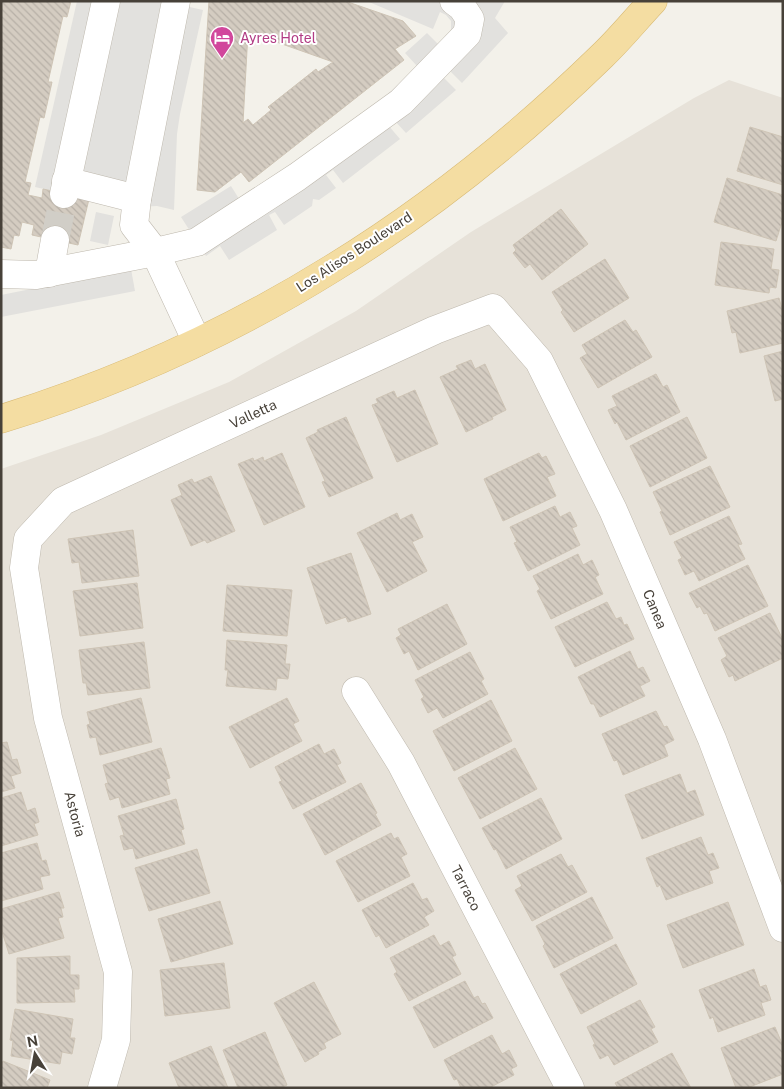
<svg xmlns="http://www.w3.org/2000/svg" width="784" height="1089" font-family="'Public Sans',sans-serif">
  <style>
    .residential { fill: #e7e2d9 }
    .parking { fill: #e2e1de }
    .building { fill: url(#building-back-hatch); stroke: #cec4b5; fill-rule: evenodd }
    .lines { fill: none; stroke-linecap: round; stroke-linejoin: round }
    .minor-tunnel { stroke: #d1cec7; stroke-width: 28; stroke-dasharray: 28 14; stroke-linecap: butt }
    .minor-casing { stroke: #beb8ad; stroke-width: 29 }
    .major-casing { stroke: #d8ba74; stroke-width: 29 }
    .minor { stroke: #fff; stroke-width: 28 }
    .major { stroke: #f4dda2; stroke-width: 28 }
    .labels { text-anchor: middle; stroke-width: 4; stroke-linejoin: round; paint-order: stroke }
    .hotel-label { font-size: 14px; fill: #b23c85; stroke: #fff; text-anchor: start }
    .street-label { font-size: 14px; fill: #474139; stroke: #fff }
  </style>
  <defs>
    <pattern id="building-back-hatch" width="6" height="6" patternUnits="userSpaceOnUse" patternTransform="scale(1.25)"><rect width="6" height="6" fill="#d4ccc1"/><path d="M-1 5l2 2M0 0l6 6M5-1l2 2" fill="none" stroke="#b7b0a7"/></pattern>
  </defs>
  <rect width="100%" height="100%" fill="#f3f1ea"/>
  <polygon class="residential" points="729,80 783,98 783,1088 1,1088 1,469 101,435 229,382 356,311 471,232 694,98"/>
  <g class="parking">
    <polygon points="77,1 186,1 185,6 203,10 180,114 177,134 174,210 157,206 116,208 88,201 88,199 35,187"/>
    <polygon points="369,1 505,1 495,18 508,33 462,83 450,71 443,77 456,90 406,133 394,120 388,125 400,139 343,183 333,170 326,175 336,188 319,200 313,199 312,206 284,225 275,212 269,215 277,230 229,260 220,246 206,256 181,217 231,186 241,202 385,97 417,66 405,53 427,33 439,45 448,35 451,29 451,21 446,15 440,12 433,29 369,2"/>
    <polygon points="96,212 114,216 108,245 90,241"/>
    <polygon points="131,269 135,291 1,317 1,295"/>
  </g>
  <g class="building">
    <polygon points="1,1 71,1 67,17 63,16 48,82 52,82 44,118 40,117 25,182 31,183 28,195 42,198 43,189 89,199 78,245 32,235 34,225 22,222 19,236 14,235 11,249 1,247"/>
    <path d="M209 1H345L403 21 416 36 395 49 404 60 249 182 241 172 215 192 197 190ZM248 32 333 62 318 72 316 69 268 107 271 110 253 125 248 119 243 123Z"/>
    <polygon points="750,127 783,137 783,185 737,171"/>
    <polygon points="727,178 783,195 783,219 776,241 714,222"/>
    <polygon points="561,209 588,244 542,280 530,264 525,268 513,253 516,250 513,245"/>
    <polygon points="721,242 774,249 771,269 779,270 776,288 770,287 769,293 715,285"/>
    <polygon points="605,259 629,298 574,332 561,312 563,310 552,292"/>
    <polygon points="779,298 783,312 783,343 740,353 736,332 732,333 727,311"/>
    <polygon points="625,320 633,332 636,330 652,357 598,388 580,358 587,354 582,345"/>
    <polygon points="783,351 783,399 775,401 764,356"/>
    <polygon points="471,360 475,369 485,364 506,410 492,417 493,419 466,432 440,377 458,369 456,366"/>
    <polygon points="656,374 663,387 667,385 680,412 626,440 617,422 615,424 608,410 617,406 612,396"/>
    <polygon points="415,390 438,444 397,462 372,405 378,403 376,399 394,391 397,398"/>
    <polygon points="346,417 373,478 329,497 322,482 325,481 306,438 318,432 317,430"/>
    <polygon points="687,417 707,458 650,487 630,446"/>
    <polygon points="282,453 305,507 264,525 238,464 253,458 254,461 263,457 264,461"/>
    <polygon points="539,453 542,458 546,456 555,474 547,477 556,496 503,521 484,479"/>
    <polygon points="710,466 730,507 670,535 660,512 662,511 653,492"/>
    <polygon points="211,476 235,531 207,543 205,540 191,546 171,500 182,495 178,485 192,479 194,483"/>
    <polygon points="555,506 560,517 570,512 577,526 572,528 580,545 528,571 514,543 517,542 510,527"/>
    <polygon points="397,513 400,520 412,514 423,537 412,542 427,571 387,592 357,533"/>
    <polygon points="729,516 742,544 738,545 745,559 699,581 694,571 685,575 678,560 682,558 674,542"/>
    <polygon points="133,530 139,576 82,583 79,562 72,563 68,539"/>
    <polygon points="351,553 371,614 348,622 346,617 326,624 307,568"/>
    <polygon points="578,554 583,565 592,560 599,575 595,577 603,594 551,619 537,591 540,589 533,576"/>
    <polygon points="748,565 768,606 715,631 707,613 704,614 700,606 697,608 689,593"/>
    <polygon points="137,583 143,628 80,636 73,591"/>
    <polygon points="227,585 292,590 287,636 223,631"/>
    <polygon points="607,602 616,619 621,617 624,625 627,624 634,639 575,667 555,627"/>
    <polygon points="447,604 467,644 418,670 409,651 404,654 396,638 401,635 398,629"/>
    <polygon points="770,613 783,640 783,658 735,681 733,675 729,677 721,660 727,656 718,638"/>
    <polygon points="227,640 287,645 285,664 290,664 288,679 277,678 276,690 226,686 228,670 225,670"/>
    <polygon points="144,642 150,688 88,695 86,683 83,683 79,650"/>
    <polygon points="630,651 638,669 643,667 650,681 640,686 645,696 600,717 594,704 591,704 578,677"/>
    <polygon points="470,652 484,679 481,681 488,694 443,718 437,708 428,713 421,699 424,697 415,680"/>
    <polygon points="141,698 152,742 100,755 96,737 90,738 87,725 90,724 87,712"/>
    <polygon points="287,698 299,721 293,724 302,741 250,768 229,727"/>
    <polygon points="491,700 512,741 454,771 433,731"/>
    <polygon points="656,711 664,727 667,726 674,740 664,745 668,756 623,775 617,760 614,761 602,734"/>
    <polygon points="7,742 12,760 17,759 21,773 11,776 15,788 1,792 1,743"/>
    <polygon points="319,744 324,754 334,749 341,763 337,765 346,782 293,809 279,782 282,781 275,767"/>
    <polygon points="161,748 170,778 166,779 170,794 122,808 119,797 110,800 105,784 108,783 103,765"/>
    <polygon points="515,748 537,789 480,819 458,778"/>
    <polygon points="680,774 687,793 695,790 704,815 642,839 625,795"/>
    <polygon points="361,783 377,813 375,814 381,825 325,855 303,814"/>
    <polygon points="21,792 27,811 35,808 39,822 34,824 38,835 1,846 1,798"/>
    <polygon points="541,798 562,839 506,869 496,849 494,850 482,828"/>
    <polygon points="176,799 184,829 181,830 185,844 136,859 133,848 124,850 120,836 124,835 118,816"/>
    <polygon points="391,833 394,839 398,837 407,854 401,857 410,876 358,902 336,861"/>
    <polygon points="701,837 708,855 713,853 719,868 709,871 713,883 666,900 660,885 657,887 646,858"/>
    <polygon points="37,843 42,861 46,860 50,875 40,877 43,889 1,901 1,853"/>
    <polygon points="197,849 210,893 149,911 135,868"/>
    <polygon points="561,854 568,867 572,865 587,892 532,921 515,890 522,886 517,876"/>
    <polygon points="413,883 422,900 427,898 434,911 424,917 429,925 386,948 379,935 376,937 362,910"/>
    <polygon points="59,892 64,908 61,908 63,917 58,918 64,938 9,954 1,928 1,909"/>
    <polygon points="592,897 613,938 554,968 543,946 545,944 536,926"/>
    <polygon points="220,901 233,944 171,962 158,919"/>
    <polygon points="728,902 744,945 683,968 667,925"/>
    <polygon points="434,935 440,946 449,941 456,955 452,957 461,974 409,1001 394,974 397,972 390,958"/>
    <polygon points="616,944 637,984 581,1014 560,974"/>
    <polygon points="70,956 70,975 79,975 79,989 74,989 75,1002 17,1003 17,958"/>
    <polygon points="224,963 230,1008 165,1016 160,970"/>
    <polygon points="754,969 760,987 766,985 771,1000 761,1003 765,1015 718,1032 713,1017 710,1019 699,990"/>
    <polygon points="465,981 474,998 478,996 482,1004 485,1003 493,1018 434,1048 413,1007"/>
    <polygon points="314,982 341,1034 324,1043 326,1048 318,1052 319,1054 305,1062 274,1003"/>
    <polygon points="640,1000 655,1027 651,1029 658,1042 614,1065 608,1055 600,1059 593,1045 595,1044 587,1027"/>
    <polygon points="15,1009 73,1019 70,1038 75,1038 72,1054 62,1052 60,1064 11,1056 13,1041 10,1040"/>
    <polygon points="775,1027 783,1046 783,1074 747,1088 736,1088 721,1048"/>
    <polygon points="265,1032 287,1085 280,1088 238,1088 223,1050"/>
    <polygon points="492,1035 502,1054 509,1050 517,1066 511,1069 514,1075 489,1088 461,1088 457,1079 454,1080 444,1060"/>
    <polygon points="211,1046 228,1088 179,1088 169,1063"/>
    <polygon points="672,1053 691,1088 618,1088 615,1083"/>
    <polygon points="3,1061 50,1080 47,1088 1,1088 1,1067"/>
  </g>
  <g class="lines">
    <polyline class="minor-tunnel" points="55,240 64,194"/>
    <g class="minor-casing">
      <g id="minor">
        <polyline points="176,1 137,199 134,225 155,252 197,342"/>
        <polyline points="66,181 137,199"/>
        <polyline points="64,194 106,1"/>
        <polyline points="49,273 55,240"/>
        <polyline points="1,274 36,275 155,252 197,242 297,177 401,102 467,34 470,19 462,7 454,1"/>
        <polyline points="356,691 401,763 570,1088"/>
        <polyline points="102,1088 116,1040 118,972 48,718 24,568 28,539 63,501 435,330 493,308 539,361 613,510 712,739 783,928"/>
      </g>
    </g>
    <g class="major-casing">
      <path id="major" d="M1 419C117 383 230 332 333 268 429 209 522 134 602 56 620 39 636 19 653 1"/>
    </g>
    <use href="#minor" class="minor"/>
    <use href="#major" class="major"/>
  </g>
  <defs>
    <g id="hotel-pin" transform="scale(1.25)"><path d="M0 17L-7.5 6A9.5 9.5 0 1 1 7.5 6Z" fill="#d1479c" stroke="#fff"/><path d="M-6-4.5h1.5V1H6V5H4.5V3h-9V5H-6ZM-4 0a1.8 1.8 0 1 1 3.6 0ZM.5 0V-2.5h3Q6-2.5 6 0Z" fill="#fff"/></g>
  </defs>
  <g fill-rule="evenodd">
    <use href="#hotel-pin" x="222" y="38"/>
  </g>
  <g class="labels">
    <g class="hotel-label">
      <text x="240" y="43">Ayres Hotel</text>
    </g>
    <g class="street-label">
      <text transform="translate(354 252) rotate(-33)" y="5">Los Alisos Boulevard</text>
      <text transform="translate(253 414) rotate(-25)" y="5">Valletta</text>
      <text transform="translate(655 609) rotate(67)" y="5">Canea</text>
      <text transform="translate(75 814) rotate(75)" y="5">Astoria</text>
      <text transform="translate(466 888) rotate(63)" y="5">Tarraco</text>
    </g>
  </g>
  <rect width="784" height="1089" fill="none" stroke="#474139" stroke-width="5"/>
  <g transform="translate(35 1054) rotate(349)" stroke="#ffffff" stroke-width="4" paint-order="stroke">
  <path d="M0-4L9 19L0 12L-9 19Z" fill="#474139"/>
  <text y="-8" font-size="14" font-weight="bold" text-anchor="middle" fill="#474139">N</text>
  </g>
</svg>
